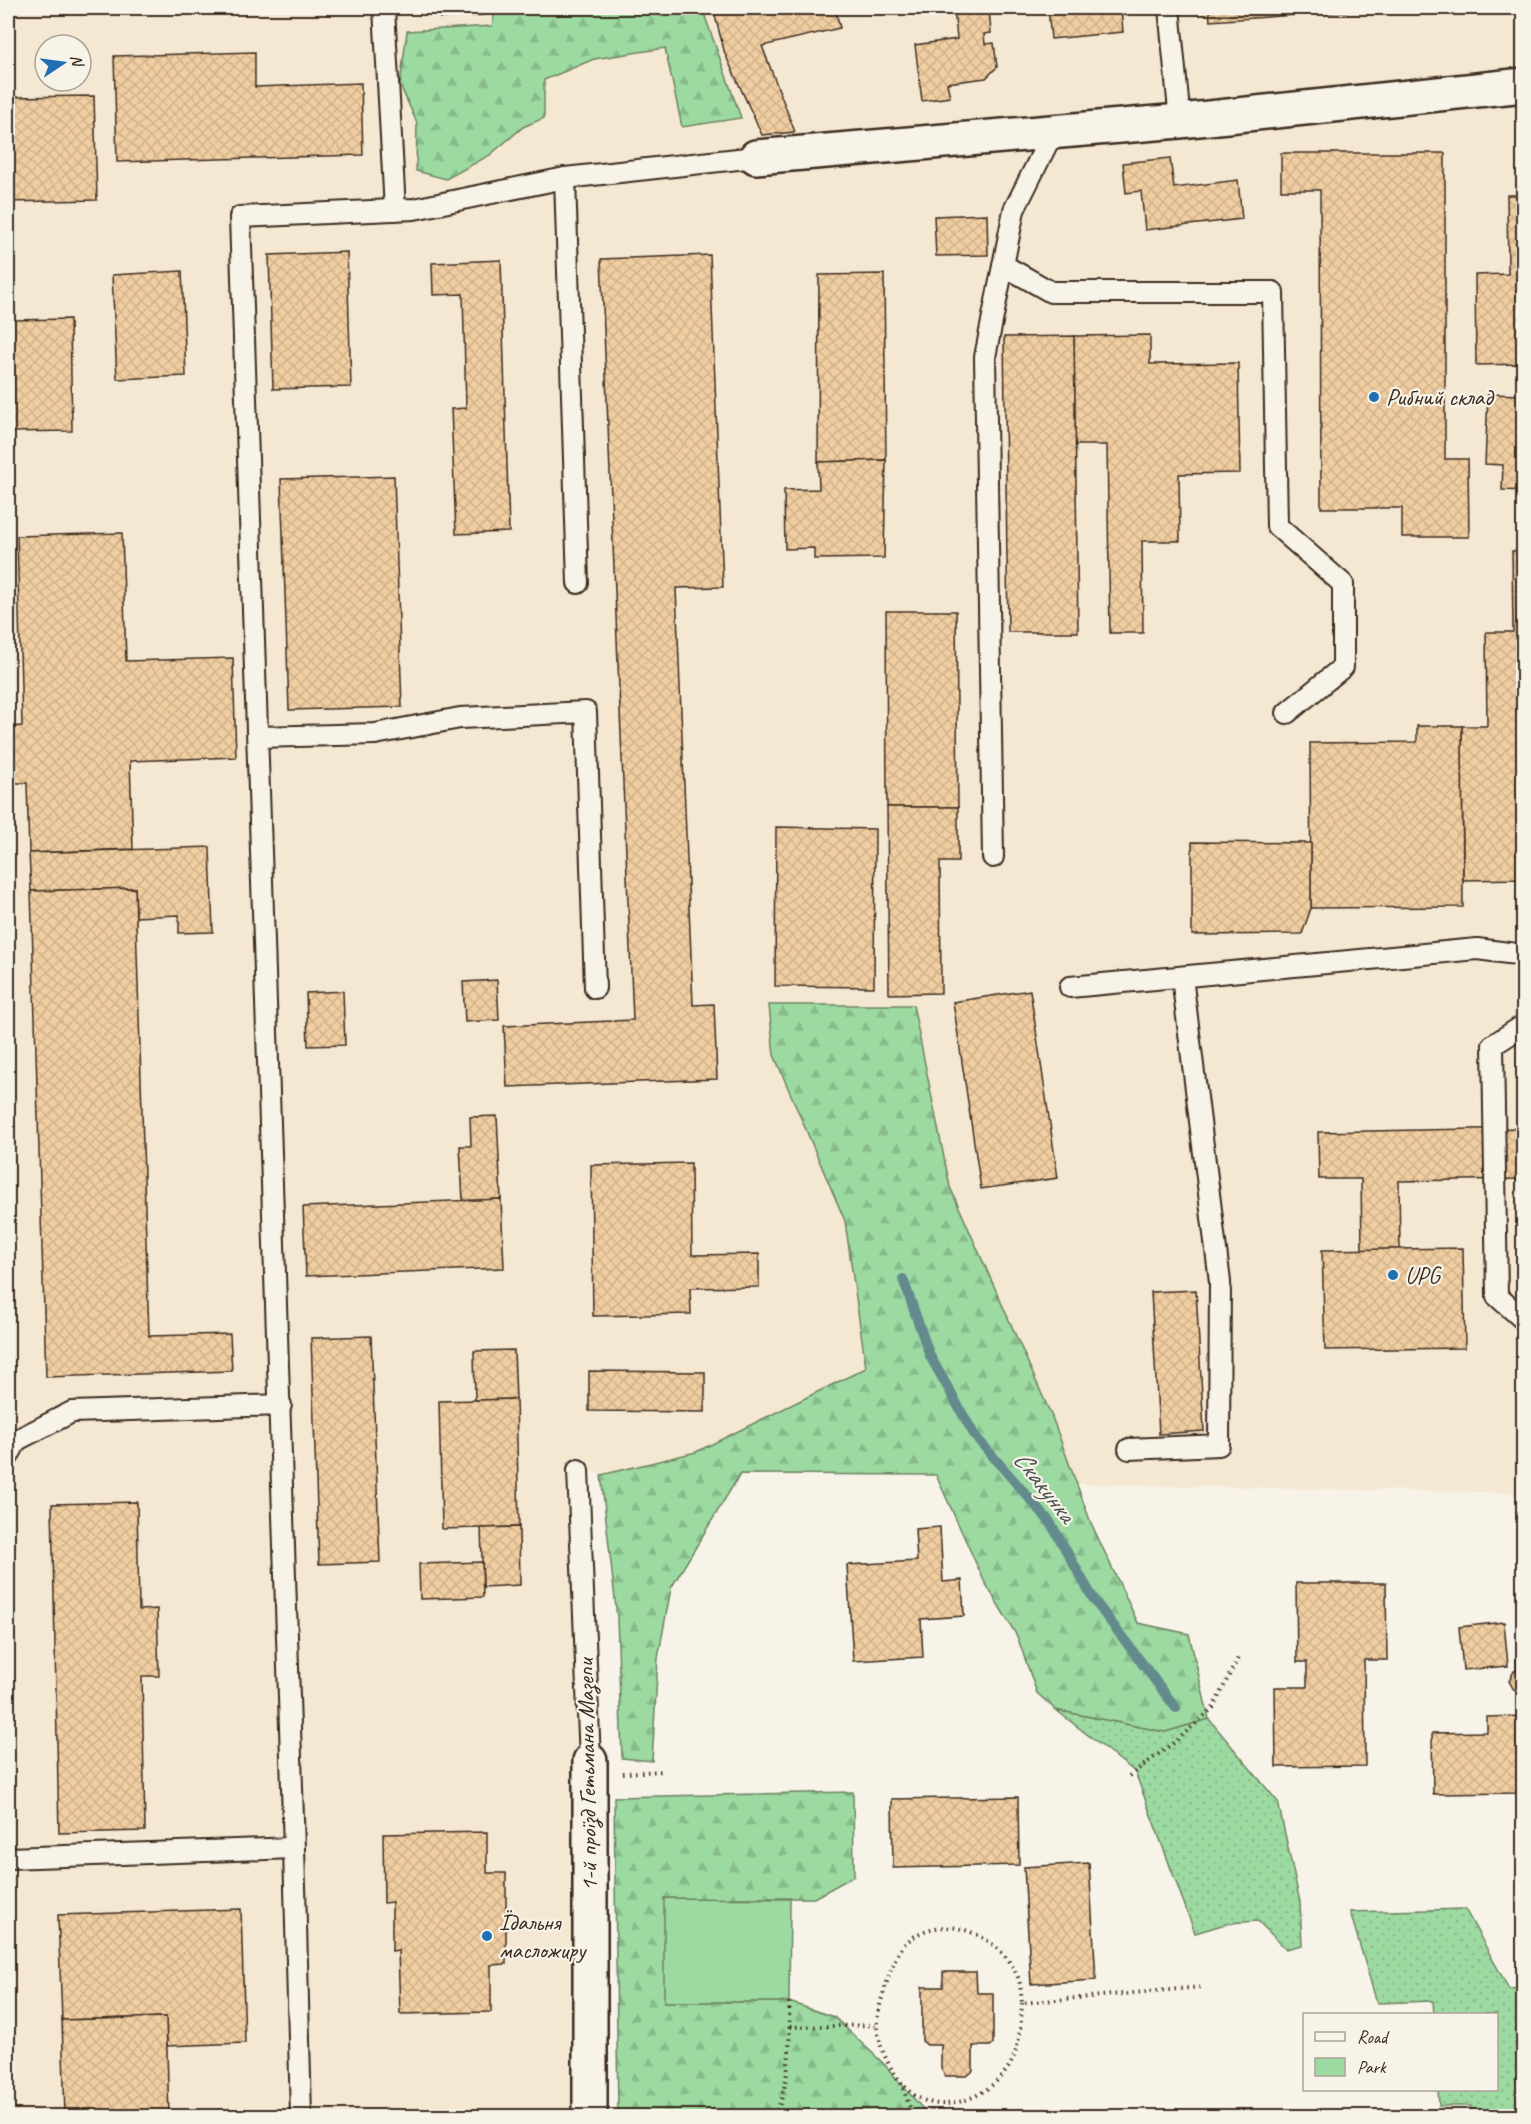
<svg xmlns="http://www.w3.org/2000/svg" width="1531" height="2124" font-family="Caveat,sans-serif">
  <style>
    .built { fill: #f5e8d3; fill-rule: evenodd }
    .grass { fill: url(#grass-dots); stroke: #6c8260; stroke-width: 1.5 }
    .forest { fill: url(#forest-firs); stroke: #6c8260; stroke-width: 1.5 }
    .park { fill: #9cdaa2; stroke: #6c8260; stroke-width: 1.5 }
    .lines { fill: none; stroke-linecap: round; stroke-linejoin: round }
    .stream { stroke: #638b8e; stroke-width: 10 }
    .building { fill: url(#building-cross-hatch); stroke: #3b2a1e; stroke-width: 1.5 }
    .lane-casing { stroke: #3b2a1e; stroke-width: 24 }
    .street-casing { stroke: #3b2a1e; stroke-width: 38 }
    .path { stroke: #3b2a1e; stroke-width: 4; stroke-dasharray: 1.5 4.5; stroke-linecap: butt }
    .lane { stroke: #f7f3e8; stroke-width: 20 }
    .street { stroke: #f7f3e8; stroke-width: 33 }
    .poi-dot { fill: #1f6fb2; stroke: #f7f3e8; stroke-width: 2 }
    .labels { text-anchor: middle; stroke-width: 4.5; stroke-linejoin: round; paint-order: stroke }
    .poi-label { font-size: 24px; fill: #3b2a1e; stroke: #f7f3e8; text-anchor: start }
    .street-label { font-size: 24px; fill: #3b2a1e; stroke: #f7f3e8 }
    .water-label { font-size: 26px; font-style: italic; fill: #4c524d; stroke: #f7f3e8 }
  </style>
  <defs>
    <pattern id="grass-dots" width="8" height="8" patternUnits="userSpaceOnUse" patternTransform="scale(1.5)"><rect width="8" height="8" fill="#9cdaa2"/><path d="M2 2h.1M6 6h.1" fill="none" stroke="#87bb8b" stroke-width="1.8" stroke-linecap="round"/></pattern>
    <pattern id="forest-firs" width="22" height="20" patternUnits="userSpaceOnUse" patternTransform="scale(1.5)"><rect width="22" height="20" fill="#9cdaa2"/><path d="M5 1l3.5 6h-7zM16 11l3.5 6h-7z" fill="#87bb8b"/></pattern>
    <pattern id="building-cross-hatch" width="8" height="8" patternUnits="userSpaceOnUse" patternTransform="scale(1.5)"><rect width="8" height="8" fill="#f0cea1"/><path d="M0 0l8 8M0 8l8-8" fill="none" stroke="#cfb18a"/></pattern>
  </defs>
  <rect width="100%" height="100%" fill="#f7f3e8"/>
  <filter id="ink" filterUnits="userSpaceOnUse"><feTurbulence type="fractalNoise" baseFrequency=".0167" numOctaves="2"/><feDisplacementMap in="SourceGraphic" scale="12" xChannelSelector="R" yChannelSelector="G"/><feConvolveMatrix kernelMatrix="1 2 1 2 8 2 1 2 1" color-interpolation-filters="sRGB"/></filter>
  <g filter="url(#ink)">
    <path class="built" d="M8 8H1507L1524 30 1523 1493 1076 1484 936 1475 581 1473 599 2116H8ZM45 45H81V81H45Z"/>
    <g class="grass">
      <polygon points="1056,1710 1165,1732 1209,1719 1278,1802 1300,1902 1302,1945 1286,1949 1258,1921 1229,1923 1195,1933 1135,1772"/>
      <polygon points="1465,1909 1509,1989 1523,1988 1523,2116 1472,2116 1471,2106 1439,2106 1438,2090 1496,2090 1496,2014 1434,2014 1433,2001 1377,2003 1350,1912"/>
    </g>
    <g class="forest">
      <polygon points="495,8 702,8 741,118 682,127 665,48 594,59 544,80 544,118 523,127 490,155 446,179 416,171 417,123 400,85 407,31 492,26"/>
      <polygon points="769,1005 913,1005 950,1187 1052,1417 1091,1523 1138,1623 1189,1634 1209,1719 1165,1732 1056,1710 1037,1693 1017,1636 984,1581 936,1475 740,1474 671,1588 658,1658 652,1761 622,1758 617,1617 601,1475 696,1452 866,1368 845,1221 774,1055"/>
      <polygon points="853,1792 854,1876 814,1898 730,1898 664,2002 789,2002 834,2017 884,2064 929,2116 618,2116 614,1797"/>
    </g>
    <polygon class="park" points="664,1898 790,1899 789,2002 664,2002"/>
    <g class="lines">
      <polyline class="stream" points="903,1279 930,1356 975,1436 1050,1522 1094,1600 1176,1708"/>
    </g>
    <g class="building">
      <polygon points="439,8 483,8 483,15 440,18"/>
      <polygon points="713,8 835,8 840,28 762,46 795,132 762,135 725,54"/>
      <polygon points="954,8 989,8 991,33 984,34 985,44 994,43 997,67 986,78 947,83 950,97 922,101 915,45 957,39"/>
      <polygon points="1048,8 1121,8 1123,32 1051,39"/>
      <polygon points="1209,8 1396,8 1210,21"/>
      <polygon points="255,52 255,87 361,83 363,155 117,162 114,56"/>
      <polygon points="94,96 97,200 8,202 8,97"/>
      <polygon points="1281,153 1445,153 1445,459 1468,459 1469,537 1402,537 1402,508 1321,508 1320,190 1281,190"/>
      <polygon points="1170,158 1174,188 1238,180 1242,219 1145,230 1141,191 1126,193 1123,163"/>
      <polygon points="1507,195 1524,195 1524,364 1476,365 1475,275 1508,274"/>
      <polygon points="987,214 988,255 936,256 934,216"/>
      <polygon points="347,252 351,387 273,389 269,255"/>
      <polygon points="710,255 723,587 676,588 693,1005 714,1004 717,1079 507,1087 504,1026 633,1020 601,259"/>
      <polygon points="501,260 509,532 456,534 451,409 466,408 463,294 433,295 432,263"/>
      <polygon points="182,271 186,376 117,379 112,275"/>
      <polygon points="884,274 886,460 818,462 819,275"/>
      <polygon points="70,319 72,431 9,432 8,320"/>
      <polygon points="1150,335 1150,364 1238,363 1240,473 1179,474 1180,541 1142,541 1143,633 1110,633 1107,445 1075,445 1074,336"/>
      <polygon points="1074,336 1078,632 1008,632 1004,337"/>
      <polygon points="1488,394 1524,395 1524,491 1502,490 1503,465 1485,464"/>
      <polygon points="886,460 884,558 814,559 814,548 785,549 784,490 819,489 818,462"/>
      <polygon points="394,476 402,707 289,710 281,479"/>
      <polygon points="122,533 126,661 233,658 236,757 130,761 133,849 29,853 27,783 8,783 8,727 22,726 17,536"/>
      <polygon points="1512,551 1524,551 1524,879 1463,880 1462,726 1487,726 1486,632 1513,632"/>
      <polygon points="886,611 956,611 958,807 887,807"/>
      <polygon points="1417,726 1462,726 1463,907 1311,908 1310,743 1417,742"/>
      <polygon points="887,807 958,807 958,862 940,862 941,993 889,994"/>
      <polygon points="776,827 875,829 874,987 775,986"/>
      <polygon points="1192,842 1311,843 1311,908 1302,934 1192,935"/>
      <polygon points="210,847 213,932 179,933 179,915 136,917 135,888 31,891 29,853"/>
      <polygon points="135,888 149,1336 230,1334 232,1371 46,1377 31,891"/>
      <polygon points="497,980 499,1020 465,1022 463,982"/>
      <polygon points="1030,990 1058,1178 981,1189 953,1002"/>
      <polygon points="343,991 345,1045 308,1046 306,993"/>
      <polygon points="497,1116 501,1199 463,1201 460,1146 471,1146 470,1117"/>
      <polygon points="1524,1128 1524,1179 1399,1181 1400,1249 1362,1250 1361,1179 1319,1179 1318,1132"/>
      <polygon points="691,1163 692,1255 759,1254 759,1287 690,1288 691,1314 593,1316 591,1165"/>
      <polygon points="501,1199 504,1268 306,1276 303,1207"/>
      <polygon points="1463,1248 1465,1348 1325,1350 1322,1250"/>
      <polygon points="1196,1290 1204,1431 1159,1434 1151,1292"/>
      <polygon points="371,1336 380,1562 319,1564 311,1338"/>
      <polygon points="514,1350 516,1399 475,1400 474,1351"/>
      <polygon points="589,1371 705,1372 705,1412 589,1411"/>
      <polygon points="516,1399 519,1527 442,1529 439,1401"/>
      <polygon points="137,1502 139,1610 157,1609 159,1676 142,1676 145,1831 59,1833 52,1504"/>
      <polygon points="519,1527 520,1585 483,1587 481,1528"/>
      <polygon points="940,1527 943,1582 962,1580 964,1616 921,1619 923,1657 853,1661 847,1565 917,1561 915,1529"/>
      <polygon points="482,1562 483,1597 420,1599 419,1564"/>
      <polygon points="1296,1583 1386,1583 1387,1660 1364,1660 1365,1766 1276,1767 1275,1687 1307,1687 1307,1662 1297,1662"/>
      <polygon points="1504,1622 1508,1666 1463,1670 1459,1627"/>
      <polygon points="1517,1658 1524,1658 1524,1705 1518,1705 1518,1690 1514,1690 1509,1681 1514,1671 1517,1671"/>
      <polygon points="1524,1716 1524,1793 1433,1794 1432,1733 1487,1732 1487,1717"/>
      <polygon points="1018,1797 1019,1865 893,1868 892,1799"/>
      <polygon points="1519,1811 1524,1811 1524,1856"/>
      <polygon points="487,1832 487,1873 506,1873 506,1964 491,1965 491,2012 400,2014 398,1950 392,1951 392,1902 384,1903 383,1834"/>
      <polygon points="1089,1863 1096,1980 1031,1984 1024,1867"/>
      <polygon points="241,1909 245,2043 167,2046 166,2017 62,2020 58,1915"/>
      <polygon points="943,1972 976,1972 977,1993 993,1993 993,2044 990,2046 973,2046 973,2071 967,2076 945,2076 941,2068 941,2045 927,2045 922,2041 922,1987 943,1987"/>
      <polygon points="166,2017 169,2116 65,2116 62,2020"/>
    </g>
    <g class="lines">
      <g class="lane-casing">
        <g id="lane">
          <polyline points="384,8 395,210"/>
          <polyline points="1169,8 1180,121"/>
          <polyline points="565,178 756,157"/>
          <polyline points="1003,265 1051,292 1273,292 1277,526 1343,584 1343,667 1287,713"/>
          <polyline points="258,737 375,734 460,718 586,712 595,988"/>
          <polyline points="993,857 985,357 1014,210 1053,132"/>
          <polyline points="1070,987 1477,949 1524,955"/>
          <polyline points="1524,1025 1493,1045 1497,1296 1524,1320"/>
          <polyline points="1129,1449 1219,1445 1220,1282 1182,977"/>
          <polyline points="8,1457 17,1440 72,1412 281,1405"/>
          <polyline points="578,1470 590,1761"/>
          <polyline points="294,1848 240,217 414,209 565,178 578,583"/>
          <polyline points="8,1858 294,1848 301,2116"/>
        </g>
      </g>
      <g class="street-casing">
        <g id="street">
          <polyline points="756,157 1180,121 1524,85"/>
          <polyline points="590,1761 590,2116"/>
        </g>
      </g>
      <g class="path">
        <polyline points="623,1773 664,1771"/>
        <polyline points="1129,1776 1175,1742 1213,1708 1238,1658"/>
        <path d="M1022 2003C1021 2023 1020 2046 1010 2065 993 2093 950 2115 919 2098 897 2085 878 2051 877 2025 877 2013 882 1997 886 1985 890 1972 895 1955 905 1944 942 1907 1003 1936 1019 1980 1021 1987 1021 1995 1022 2003L1201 1987"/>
        <polyline points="790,2027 877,2025"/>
        <polyline points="901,2083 913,2116"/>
        <path d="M775 2116C791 2079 790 2042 789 2002"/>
      </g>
      <use href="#lane" class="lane"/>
      <use href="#street" class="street"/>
    </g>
  </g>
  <g class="poi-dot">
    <circle cx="1374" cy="397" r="6"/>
    <circle cx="1393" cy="1275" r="6"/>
    <circle cx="487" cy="1936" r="6"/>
  </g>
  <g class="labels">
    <g class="poi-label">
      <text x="1386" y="405">Рибний склад</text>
      <text x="1405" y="1283">UPG</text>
      <text x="499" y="1930">Їдальня<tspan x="499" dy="28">масложиру</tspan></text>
    </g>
    <g class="street-label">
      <text transform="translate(587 1775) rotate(-91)" y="8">1-й проїзд Гетьмана Мазепи</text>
    </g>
    <g class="water-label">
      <text transform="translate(1045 1486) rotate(52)" y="9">Скакунка</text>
    </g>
  </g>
  <rect width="1531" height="2124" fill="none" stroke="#f7f3e8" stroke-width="30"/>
  <rect x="15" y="15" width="1501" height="2094" fill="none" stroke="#3b2a1e" stroke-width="2" filter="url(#ink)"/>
  <rect x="1303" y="2013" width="195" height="78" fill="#f7f3e8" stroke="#aca397" stroke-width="1.5"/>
  <rect x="1315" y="2032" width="30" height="9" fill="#f7f3e8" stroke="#aca397" stroke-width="1.5"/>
  <text x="1357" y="2043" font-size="18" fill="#3b2a1e">Road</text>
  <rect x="1315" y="2058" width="30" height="18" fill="#9cdaa2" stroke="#aca397" stroke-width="1.5"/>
  <text x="1357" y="2073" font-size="18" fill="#3b2a1e">Park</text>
  <g transform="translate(63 63) rotate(77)"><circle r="28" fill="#f7f3e8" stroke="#aca397" stroke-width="1.5"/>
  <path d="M0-4.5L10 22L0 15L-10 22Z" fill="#1f6fb2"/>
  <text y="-9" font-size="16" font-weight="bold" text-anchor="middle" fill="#3b2a1e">N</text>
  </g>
</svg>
